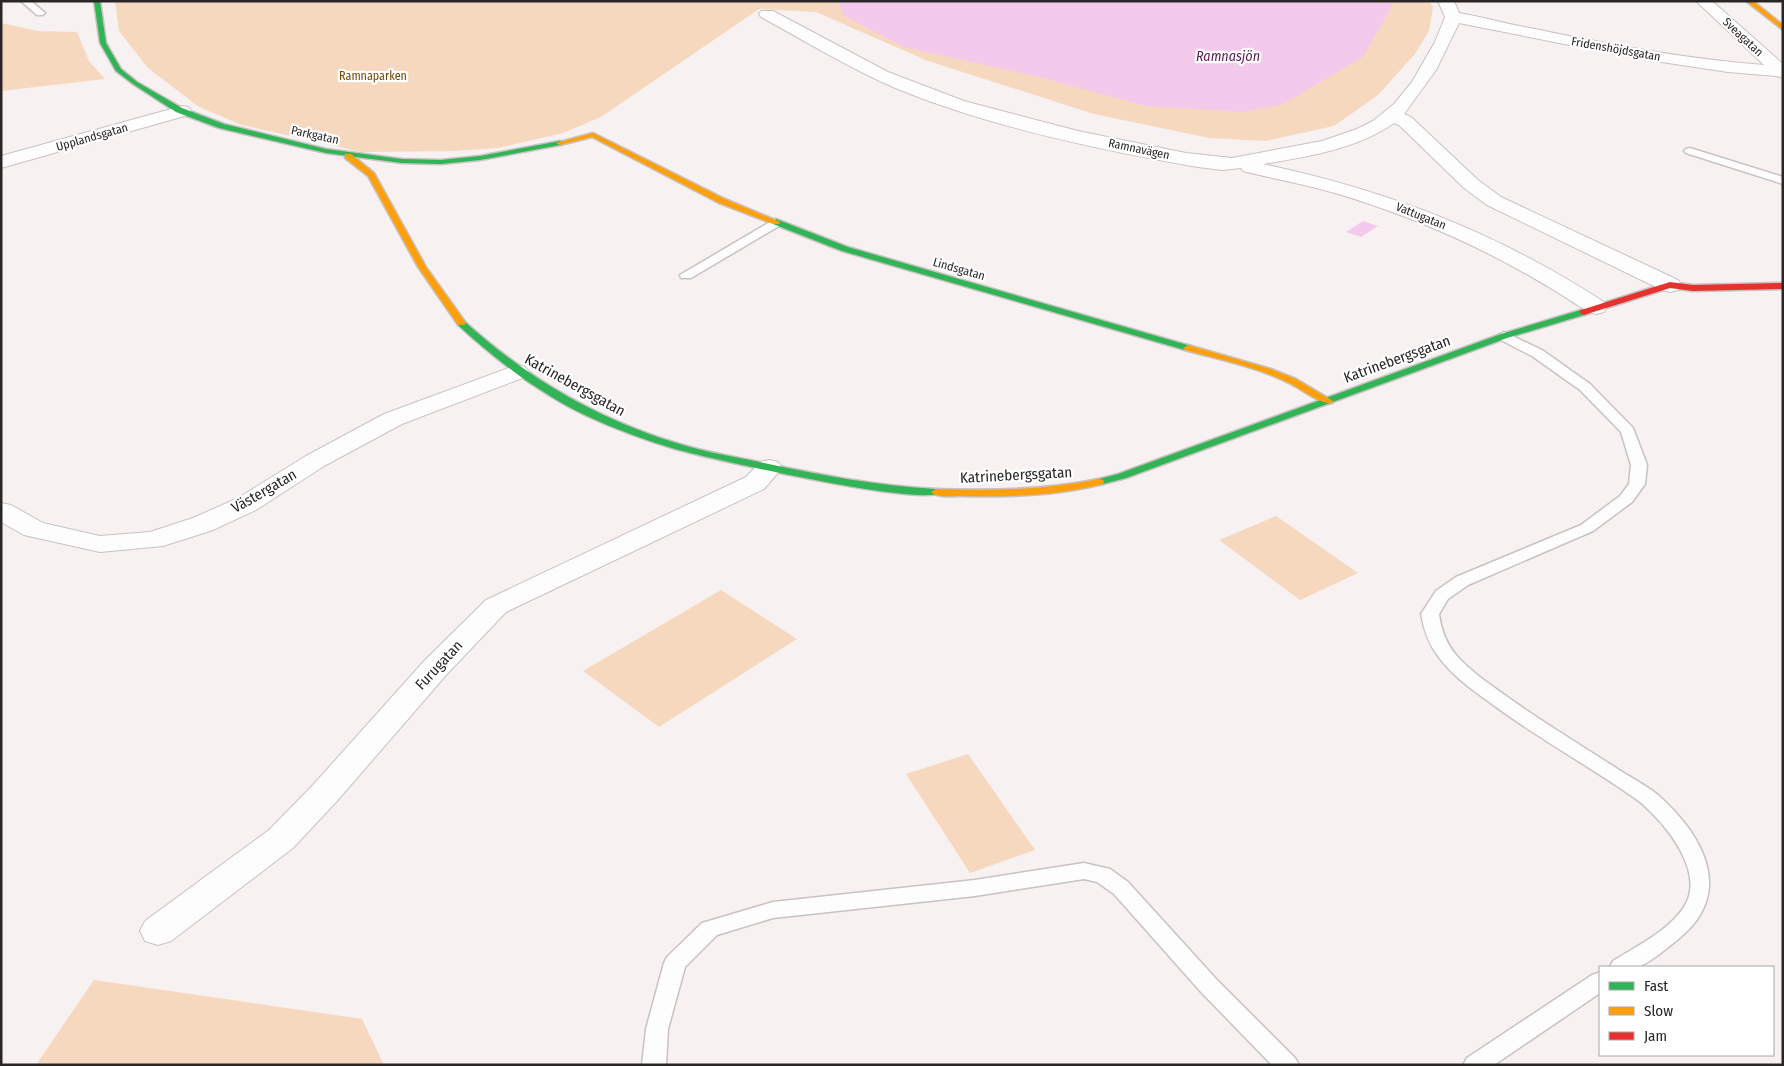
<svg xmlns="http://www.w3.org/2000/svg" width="1784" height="1066" font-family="'Fira Sans Condensed',sans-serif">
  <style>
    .green { fill: #f6d8be }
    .water { fill: #f4caec }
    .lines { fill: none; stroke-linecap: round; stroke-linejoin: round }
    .lane-casing { stroke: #c8c2c2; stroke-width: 3 }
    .street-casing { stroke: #c8c2c2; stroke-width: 2 }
    .fast-casing { stroke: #c8c2c2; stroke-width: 3 }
    .slow-casing { stroke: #c8c2c2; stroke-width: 3 }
    .jam-casing { stroke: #c8c2c2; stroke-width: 3 }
    .lane { fill: #fefdfd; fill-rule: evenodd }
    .street { fill: #fefdfd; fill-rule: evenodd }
    .fast { fill: #30b455; fill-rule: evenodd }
    .slow { fill: #ff9f0a; fill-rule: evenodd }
    .jam { fill: #e5322d; fill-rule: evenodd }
    .labels { text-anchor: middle; stroke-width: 4.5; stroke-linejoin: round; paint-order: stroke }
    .far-street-label { font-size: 12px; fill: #2a2626; stroke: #fff }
    .far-park-label { font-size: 12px; fill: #774708; stroke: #fff }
    .far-water-label { font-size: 14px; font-style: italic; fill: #5c1c56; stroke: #fff }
    .street-label { font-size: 15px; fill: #2a2626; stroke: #fff }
  </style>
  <rect width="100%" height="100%" fill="#f8f1f1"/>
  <g class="green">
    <polygon points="115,1 1429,1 1433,7 1429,31 1415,54 1378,95 1334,126 1266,141 1209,138 1094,114 928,61 816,12 759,9 601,117 563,133 498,148 455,151 362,152 242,125 199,107 148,68 119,31"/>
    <polygon points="1,23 38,31 77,32 89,61 105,79 1,91"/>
    <polygon points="1276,516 1358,573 1300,600 1219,540"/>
    <polygon points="721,590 797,639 659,727 583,671"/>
    <polygon points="968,754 1035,850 970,873 906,774"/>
    <polygon points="94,980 362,1019 384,1065 36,1065"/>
  </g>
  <g class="water">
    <polygon points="838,1 1389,1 1392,6 1363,57 1283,104 1244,112 1145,106 1039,77 904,47 844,16"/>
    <polygon points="1363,221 1378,226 1361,237 1346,232"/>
  </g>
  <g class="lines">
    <g class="lane-casing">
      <g id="lane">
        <polygon points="21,1 31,1 45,13 43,15 37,15"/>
        <polygon points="1690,148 1783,177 1783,184 1686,153 1684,151 1686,149"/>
        <polygon points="775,219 781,223 779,226 691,278 681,278 680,275"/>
        <path d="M1504 332 1542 350 1590 384 1633 428 1647 465 1645 484 1632 502 1593 531 1468 585 1448 599 1439 614C1441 630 1446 643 1456 655 1470 671 1488 683 1506 696 1541 721 1577 743 1613 766 1628 776 1644 784 1658 795 1704 836 1736 894 1677 940 1668 947 1647 966 1636 967 1628 968 1618 968 1610 967L1613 961C1637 946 1668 931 1684 907 1707 872 1664 822 1639 801 1591 767 1539 739 1492 704 1473 690 1452 676 1438 656 1428 643 1424 630 1421 614L1436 591 1456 577 1581 525 1620 496 1629 484 1631 465 1621 432 1580 390 1532 356 1499 339 1497 336Z"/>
        <polygon points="1084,863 1110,869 1128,882 1217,980 1295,1058 1299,1065 1272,1065 1201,992 1114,894 1097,882 1084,879 975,896 773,918 717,935 685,967 668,1029 666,1065 642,1065 646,1029 664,963 667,957 702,923 773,902 975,880"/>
        <polygon points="1600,972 1600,993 1494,1065 1463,1065 1467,1058 1592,975"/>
      </g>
    </g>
    <g class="street-casing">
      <g id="street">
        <path d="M1438 1H1454L1459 13C1483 17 1506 24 1530 28 1607 44 1685 59 1764 65L1696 1H1712L1783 64V78L1776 76 1728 72 1635 58 1459 23 1436 70 1404 114 1411 117 1478 180 1501 197 1678 280 1681 285 1678 290 1670 292 1662 290 1487 205 1464 188 1399 125 1394 123C1357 149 1307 157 1263 164 1389 191 1496 232 1604 302L1607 307 1604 312 1596 314 1588 312C1509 259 1426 220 1335 193 1305 184 1274 179 1243 171L1241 168 1222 170 1198 167C1099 150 986 126 893 87 847 67 805 41 761 17L759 14 761 11H773L888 72 964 101 1078 131 1186 153 1232 158 1322 141 1357 129 1373 121 1394 104 1412 82 1435 42 1445 17Z"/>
        <polygon points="182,106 188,107 191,111 188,115 1,168 1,156"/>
        <polygon points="517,365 525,367 529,372 525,377 402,424 324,466 256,510 213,530 163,546 100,552 24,535 1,522 1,503 11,505 43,523 100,536 150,532 193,518 238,498 306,456 384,414"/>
        <polygon points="769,460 778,462 782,468 764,489 506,612 447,674 337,801 293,848 171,941 158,945 145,941 140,931 145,921 269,830 313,785 425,660 486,600 746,477 760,462"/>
      </g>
    </g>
    <g class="fast-casing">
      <g id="fast">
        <polygon points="94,1 100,1 106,43 121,69 137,82 182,108 224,124 326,149 402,159 441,160 480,156 560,141 564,143 560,145 480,160 441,164 402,163 326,153 219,128 176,112 133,84 116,71 100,43"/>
        <polygon points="776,219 848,247 1191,346 1193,348 1191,350 1185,350 842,251 773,224 772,222"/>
        <polygon points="1584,309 1587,310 1587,314 1507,338 1126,478 1099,485 1094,482 1095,480 1118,474 1501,334"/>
        <path d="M461 320 464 321C528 379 600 421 683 445 709 453 737 457 764 463 821 475 878 486 936 489L941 492C926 508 707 458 675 449 645 440 615 429 587 416 539 393 497 361 458 325V321Z"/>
      </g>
    </g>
    <g class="slow-casing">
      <g id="slow">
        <polygon points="1746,1 1753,1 1783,25 1783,30"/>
        <polygon points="593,133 725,199 780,222 779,224 773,224 719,203 592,137 560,145 556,143"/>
        <polygon points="345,154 351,154 374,173 426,267 466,323 464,325 458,325 418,267 368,176 345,158"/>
        <path d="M1188 345 1271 369 1296 379 1333 401 1332 403C1321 405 1301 389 1291 384 1258 367 1220 360 1185 350L1183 348Z"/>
        <path d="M1099 479 1103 480 1104 482 1103 484C1056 496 1008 497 960 496 952 496 937 498 931 492L936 489C991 491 1045 490 1099 479Z"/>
      </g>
    </g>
    <g class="jam-casing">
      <polygon id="jam" points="1670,282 1693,285 1783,283 1783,289 1693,291 1670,288 1587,314 1584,315 1579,312 1581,310"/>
    </g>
    <use href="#lane" class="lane"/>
    <use href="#street" class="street"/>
    <use href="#fast" class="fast"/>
    <use href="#slow" class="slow"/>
    <use href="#jam" class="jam"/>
  </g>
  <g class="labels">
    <g class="far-street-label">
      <text transform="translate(1743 37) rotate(43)" y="4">Sveagatan</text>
      <text transform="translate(1616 49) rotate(10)" y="4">Fridenshöjdsgatan</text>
      <text transform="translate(315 135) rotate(12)" y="4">Parkgatan</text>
      <text transform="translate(92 137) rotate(-16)" y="4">Upplandsgatan</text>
      <text transform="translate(1139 149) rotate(12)" y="4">Ramnavägen</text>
      <text transform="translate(1421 216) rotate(22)" y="4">Vattugatan</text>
      <text transform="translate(959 269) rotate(16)" y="4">Lindsgatan</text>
    </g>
    <g class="far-park-label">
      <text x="373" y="80">Ramnaparken</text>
    </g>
    <g class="far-water-label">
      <text x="1228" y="61">Ramnasjön</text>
    </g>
    <g class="street-label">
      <text transform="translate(1397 359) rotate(-20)" y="5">Katrinebergsgatan</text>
      <text transform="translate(575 385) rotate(29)" y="5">Katrinebergsgatan</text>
      <text transform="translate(1016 475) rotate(-3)" y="5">Katrinebergsgatan</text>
      <text transform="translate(264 491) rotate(-30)" y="5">Västergatan</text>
      <text transform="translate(439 665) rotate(-47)" y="5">Furugatan</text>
    </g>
  </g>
  <rect width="1784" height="1066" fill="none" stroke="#2a2626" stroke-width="5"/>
  <rect x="1599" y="966" width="175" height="90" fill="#ffffff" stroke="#aaa8a8"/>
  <rect x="1609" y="982" width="25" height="8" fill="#30b455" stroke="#aaa8a8"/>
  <text x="1644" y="991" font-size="15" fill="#2a2626">Fast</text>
  <rect x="1609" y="1007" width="25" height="8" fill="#ff9f0a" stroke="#aaa8a8"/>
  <text x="1644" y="1016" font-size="15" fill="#2a2626">Slow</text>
  <rect x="1609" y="1032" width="25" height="8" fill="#e5322d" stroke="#aaa8a8"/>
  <text x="1644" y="1041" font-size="15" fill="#2a2626">Jam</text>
</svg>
